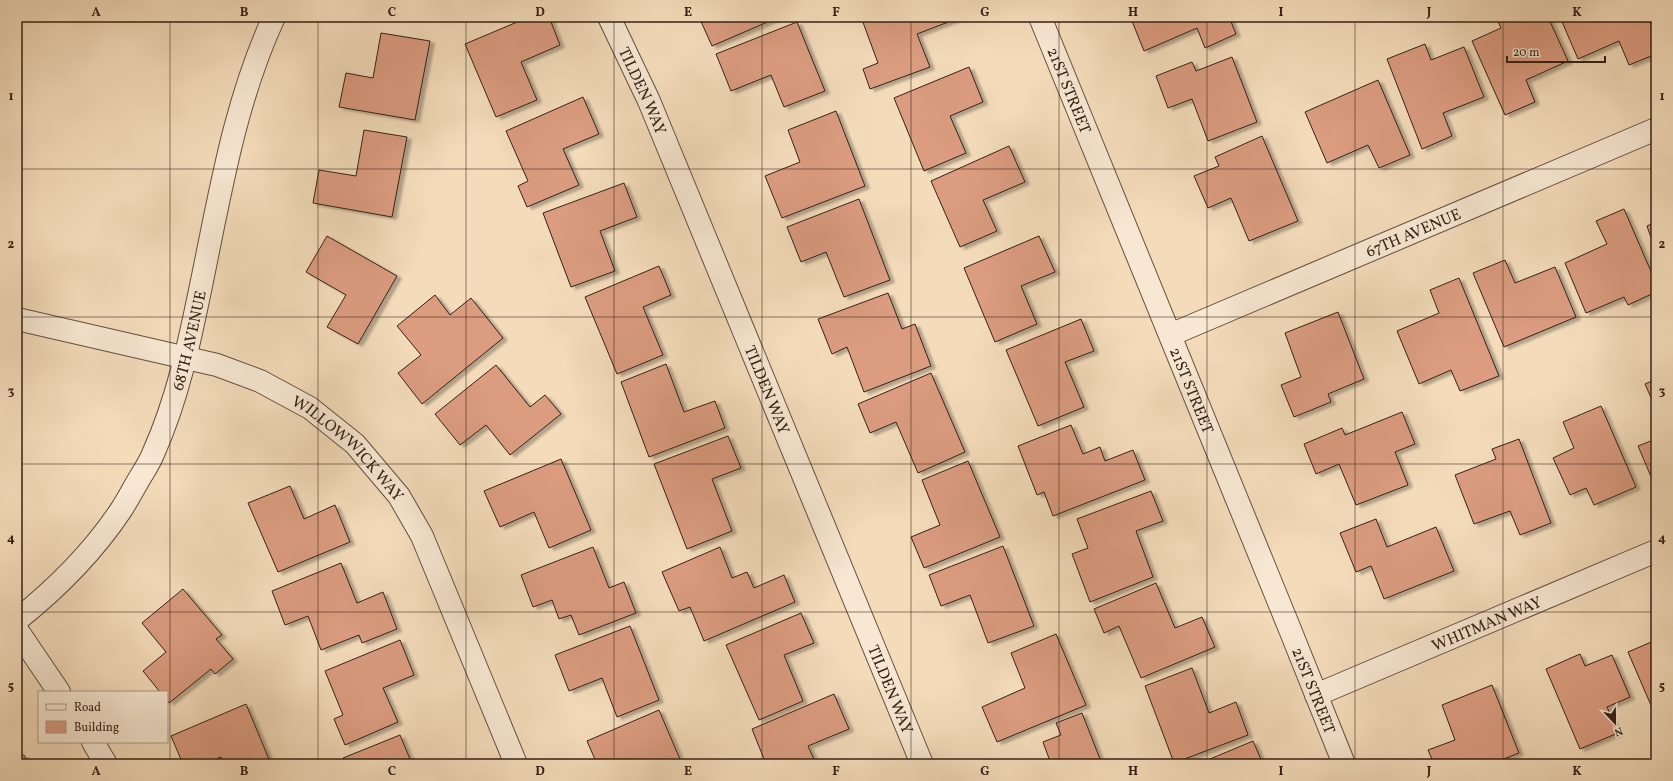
<svg xmlns="http://www.w3.org/2000/svg" width="1673" height="781" font-family="Vollkorn,serif">
  <style>
    .building { fill: #db9c80; stroke: #342017; filter: url(#shadow) }
    .lines { fill: none; stroke-linecap: round; stroke-linejoin: round }
    .minor-casing { stroke: #644f40; stroke-width: 24 }
    .tertiary-casing { stroke: #644f40; stroke-width: 24 }
    .minor { stroke: #f8e8d3; stroke-width: 22 }
    .tertiary { stroke: #f8e8d3; stroke-width: 22 }
    .grid { fill: none; stroke: #342017; stroke-width: 1; stroke-opacity: 0.55 }
    .labels { text-anchor: middle; stroke-width: 3; stroke-linejoin: round; paint-order: stroke }
    .street-label { font-size: 16px; fill: #342017; stroke: #f8e8d3 }
    .neatline { fill: none; stroke: #342017; stroke-width: 1.5 }
    .grid-label { font-size: 13px; text-anchor: middle; font-weight: bold; fill: #342017 }
  </style>
  <defs>
    <filter id="shadow"><feDropShadow dx="4.5" dy="2.5" stdDeviation="1" flood-color="#0004"/></filter>
  </defs>
  <rect width="100%" height="100%" fill="#f4dcbb"/>
  <filter id="stains"><feTurbulence type="fractalNoise" baseFrequency=".005" numOctaves="4"/><feColorMatrix values="0 0 0 0 .2 0 0 0 0 .09 0 0 0 0 .02 0 0 0 .5 -.17"/></filter>
  <radialGradient id="worn" r=".72"><stop offset=".6" stop-color="#630" stop-opacity="0"/><stop offset="1" stop-color="#630" stop-opacity=".3"/></radialGradient>
  <g class="building">
    <polygon points="529,17 549,17 560,45 521,62 537,100 496,117 465,44"/>
    <polygon points="699,17 779,17 712,46"/>
    <polygon points="861,17 956,17 956,19 917,34 930,67 870,89 863,69 878,63"/>
    <polygon points="1142,17 1229,17 1236,34 1205,48 1197,28 1144,51 1132,21"/>
    <polygon points="1496,17 1520,17 1521,20 1527,17 1548,17 1568,61 1526,80 1535,102 1505,115 1472,41 1501,28"/>
    <polygon points="1560,17 1648,17 1656,37 1656,54 1629,65 1619,41 1578,59"/>
    <polygon points="797,22 825,91 784,107 771,75 731,91 716,54"/>
    <polygon points="381,33 430,41 415,120 339,107 346,73 373,78"/>
    <polygon points="1425,44 1431,60 1464,47 1484,97 1443,113 1452,136 1422,149 1387,59"/>
    <polygon points="1232,57 1257,122 1208,141 1192,99 1168,108 1156,76 1192,62 1196,71"/>
    <polygon points="969,67 983,102 950,116 966,153 924,171 894,98"/>
    <polygon points="1378,80 1410,155 1379,168 1368,145 1327,163 1305,112"/>
    <polygon points="583,97 599,134 563,149 579,185 527,207 518,186 528,181 506,131"/>
    <polygon points="836,111 865,186 782,218 765,176 800,162 788,130"/>
    <polygon points="364,130 407,137 392,217 313,203 319,170 356,176"/>
    <polygon points="1262,136 1298,221 1249,241 1231,198 1208,208 1194,176 1219,166 1215,157"/>
    <polygon points="1009,146 1025,182 983,200 997,231 960,247 931,181"/>
    <polygon points="624,183 637,217 600,231 615,271 571,287 543,213"/>
    <polygon points="859,199 890,280 844,297 826,252 801,262 787,227"/>
    <polygon points="1624,209 1656,283 1656,292 1628,305 1624,297 1586,313 1565,263 1607,244 1596,221"/>
    <polygon points="1656,222 1656,252 1647,226"/>
    <polygon points="327,236 397,276 358,344 327,327 346,295 306,272"/>
    <polygon points="1039,236 1055,272 1021,286 1037,324 995,342 964,268"/>
    <polygon points="1505,260 1515,283 1555,267 1576,317 1504,347 1473,273"/>
    <polygon points="659,266 671,295 643,307 663,355 617,374 585,297"/>
    <polygon points="1459,278 1499,376 1460,391 1451,370 1419,384 1397,331 1439,313 1430,290"/>
    <polygon points="888,293 902,329 915,324 931,366 864,392 847,347 832,354 818,319"/>
    <polygon points="435,295 450,315 471,298 503,338 422,404 398,373 421,355 397,326"/>
    <polygon points="1338,312 1364,379 1328,394 1331,402 1294,417 1281,385 1301,377 1285,333"/>
    <polygon points="1081,319 1094,351 1065,362 1084,407 1038,426 1006,350"/>
    <polygon points="666,364 684,412 715,401 725,428 649,457 621,382"/>
    <polygon points="496,365 530,407 545,395 561,414 510,455 486,425 460,445 435,414"/>
    <polygon points="931,373 965,452 918,473 896,422 870,433 858,404"/>
    <polygon points="1656,379 1656,409 1645,384"/>
    <polygon points="1601,406 1636,487 1594,505 1586,488 1570,495 1553,458 1574,448 1563,422"/>
    <polygon points="1402,412 1415,444 1395,452 1408,485 1356,505 1339,464 1316,474 1304,444 1342,428 1345,435"/>
    <polygon points="1071,425 1083,454 1100,447 1105,461 1133,450 1145,480 1053,516 1044,492 1037,495 1018,446"/>
    <polygon points="728,436 741,468 712,479 732,531 687,549 654,464"/>
    <polygon points="1519,439 1551,523 1520,535 1510,511 1474,524 1455,475 1496,459 1492,449"/>
    <polygon points="1656,439 1656,477 1652,479 1638,446"/>
    <polygon points="561,459 591,530 549,548 534,512 500,527 484,491"/>
    <polygon points="968,461 1000,537 924,568 911,537 940,525 922,480"/>
    <polygon points="290,486 304,519 335,505 350,542 278,572 248,503"/>
    <polygon points="1151,491 1163,521 1136,531 1153,577 1090,602 1072,554 1088,548 1077,519"/>
    <polygon points="1376,519 1387,547 1436,527 1454,571 1384,599 1371,566 1356,572 1340,533"/>
    <polygon points="1003,546 1034,626 988,643 970,595 941,606 929,575"/>
    <polygon points="593,547 609,588 624,582 636,613 579,635 571,615 559,619 552,600 533,607 521,575"/>
    <polygon points="720,547 732,578 747,572 754,588 784,575 795,602 704,641 690,607 679,611 662,572"/>
    <polygon points="341,563 357,603 383,592 397,629 362,643 359,635 321,650 308,616 285,625 272,591"/>
    <polygon points="1156,583 1175,628 1202,617 1215,647 1141,678 1119,626 1104,633 1094,609"/>
    <polygon points="183,589 222,635 216,639 233,659 215,674 211,669 169,703 167,700 167,692 160,692 143,671 166,652 142,623"/>
    <polygon points="801,613 814,643 784,655 803,701 759,720 726,645"/>
    <polygon points="630,626 659,700 617,717 602,678 569,691 555,655"/>
    <polygon points="1056,634 1086,705 997,742 982,707 1025,688 1011,653"/>
    <polygon points="400,640 414,675 383,688 398,722 345,745 334,719 343,715 325,671"/>
    <polygon points="1656,640 1656,717 1628,652"/>
    <polygon points="1580,654 1585,666 1612,655 1630,697 1607,707 1618,733 1580,749 1546,669"/>
    <polygon points="1192,668 1209,713 1236,702 1248,735 1174,763 1145,686"/>
    <polygon points="1492,685 1519,753 1491,764 1434,764 1428,750 1455,740 1442,705"/>
    <polygon points="834,694 849,729 808,746 816,764 766,764 752,729"/>
    <polygon points="246,704 271,764 224,764 221,757 202,764 183,764 171,736"/>
    <polygon points="659,710 682,764 597,764 587,741"/>
    <polygon points="1082,713 1102,764 1051,764 1043,742 1061,735 1056,723"/>
    <polygon points="400,735 412,764 346,764 343,758"/>
    <polygon points="1253,741 1263,764 1198,764"/>
    <polygon points="24,755 29,764 17,764 17,759"/>
  </g>
  <g class="lines">
    <g class="minor-casing">
      <g id="minor">
        <path id="s1" d="M609 17 649 101 922 764"/>
        <path id="s2" d="M1040 17 1289 627 1344 764"/>
        <path id="s3" d="M17 319 217 365 260 381 310 408 355 444 399 496 422 536 516 764"/>
        <path id="s4" d="M1170 335 1656 129"/>
        <polyline points="17,630 59,692"/>
        <path id="s5" d="M1316 695 1656 551"/>
        <polyline points="93,742 106,764"/>
      </g>
    </g>
    <g class="tertiary-casing">
      <g id="tertiary">
        <path id="s6" d="M17 620C56 589 93 552 121 510 127 501 132 491 138 481 143 472 149 464 153 454 179 396 190 339 203 276 221 188 236 99 274 17"/>
      </g>
    </g>
    <use href="#minor" class="minor"/>
    <use href="#tertiary" class="tertiary"/>
  </g>
  <path class="grid" d="M170 17V764M318 17V764M466 17V764M614 17V764M762 17V764M911 17V764M1059 17V764M1207 17V764M1355 17V764M1503 17V764M17 169H1656M17 317H1656M17 464H1656M17 612H1656"/>
  <g class="labels">
    <g class="street-label">
      <text dy="6" stroke="none"><textPath href="#s2" startOffset="79">21ST STREET</textPath></text>
      <text dy="6" stroke="none"><textPath href="#s1" startOffset="81">TILDEN WAY</textPath></text>
      <text dy="6" stroke="none"><textPath href="#s4" startOffset="264">67TH AVENUE</textPath></text>
      <text dy="6" stroke="none"><textPath href="#s6" startOffset="336">68TH AVENUE</textPath></text>
      <text dy="6" stroke="none"><textPath href="#s1" startOffset="405">TILDEN WAY</textPath></text>
      <text dy="6" stroke="none"><textPath href="#s2" startOffset="403">21ST STREET</textPath></text>
      <text dy="6" stroke="none"><textPath href="#s3" startOffset="363">WILLOWWICK WAY</textPath></text>
      <text dy="6" stroke="none"><textPath href="#s5" startOffset="185">WHITMAN WAY</textPath></text>
      <text dy="6" stroke="none"><textPath href="#s1" startOffset="729">TILDEN WAY</textPath></text>
      <text dy="6" stroke="none"><textPath href="#s2" startOffset="727">21ST STREET</textPath></text>
    </g>
  </g>
  <rect width="1673" height="781" fill="none" stroke="#f4dcbb" stroke-width="44"/>
  <rect x="38" y="691" width="130" height="52" fill="#f8e8d3" stroke="#aa9888"/>
  <rect x="46" y="704" width="20" height="6" fill="#f8e8d3" stroke="#aa9888"/>
  <text x="74" y="711" font-size="12" fill="#342017">Road</text>
  <rect x="46" y="721" width="20" height="12" fill="#db9c80" stroke="#aa9888"/>
  <text x="74" y="731" font-size="12" fill="#342017">Building</text>
  <g transform="translate(1615 723) rotate(158)" stroke="#f8e8d3" stroke-width="3" paint-order="stroke">
  <path d="M0-3L7 15L0 10L-7 15Z" fill="#342017"/>
  <text y="-6" font-size="11" font-weight="bold" text-anchor="middle" fill="#342017">N</text>
  </g>
  <path d="M1507 56v6h98v-6" fill="none" stroke="#342017" stroke-width="2"/>
  <text x="1513" y="56" font-size="12" fill="#342017" stroke="#f8e8d3" stroke-width="3" paint-order="stroke">20 m</text>
  <rect x="22" y="22" width="1629" height="737" class="neatline"/>
  <g class="grid-label">
    <text x="96" y="16">A</text>
    <text x="244" y="16">B</text>
    <text x="392" y="16">C</text>
    <text x="540" y="16">D</text>
    <text x="688" y="16">E</text>
    <text x="836" y="16">F</text>
    <text x="985" y="16">G</text>
    <text x="1133" y="16">H</text>
    <text x="1281" y="16">I</text>
    <text x="1429" y="16">J</text>
    <text x="1577" y="16">K</text>
    <text x="11" y="100">1</text>
    <text x="1662" y="100">1</text>
    <text x="11" y="248">2</text>
    <text x="1662" y="248">2</text>
    <text x="11" y="395">3</text>
    <text x="1662" y="395">3</text>
    <text x="11" y="542">4</text>
    <text x="1662" y="542">4</text>
    <text x="11" y="690">5</text>
    <text x="1662" y="690">5</text>
    <text x="96" y="775">A</text>
    <text x="244" y="775">B</text>
    <text x="392" y="775">C</text>
    <text x="540" y="775">D</text>
    <text x="688" y="775">E</text>
    <text x="836" y="775">F</text>
    <text x="985" y="775">G</text>
    <text x="1133" y="775">H</text>
    <text x="1281" y="775">I</text>
    <text x="1429" y="775">J</text>
    <text x="1577" y="775">K</text>
  </g>
  <rect width="100%" height="100%" filter="url(#stains)"/>
  <rect width="100%" height="100%" fill="url(#worn)"/>
</svg>
